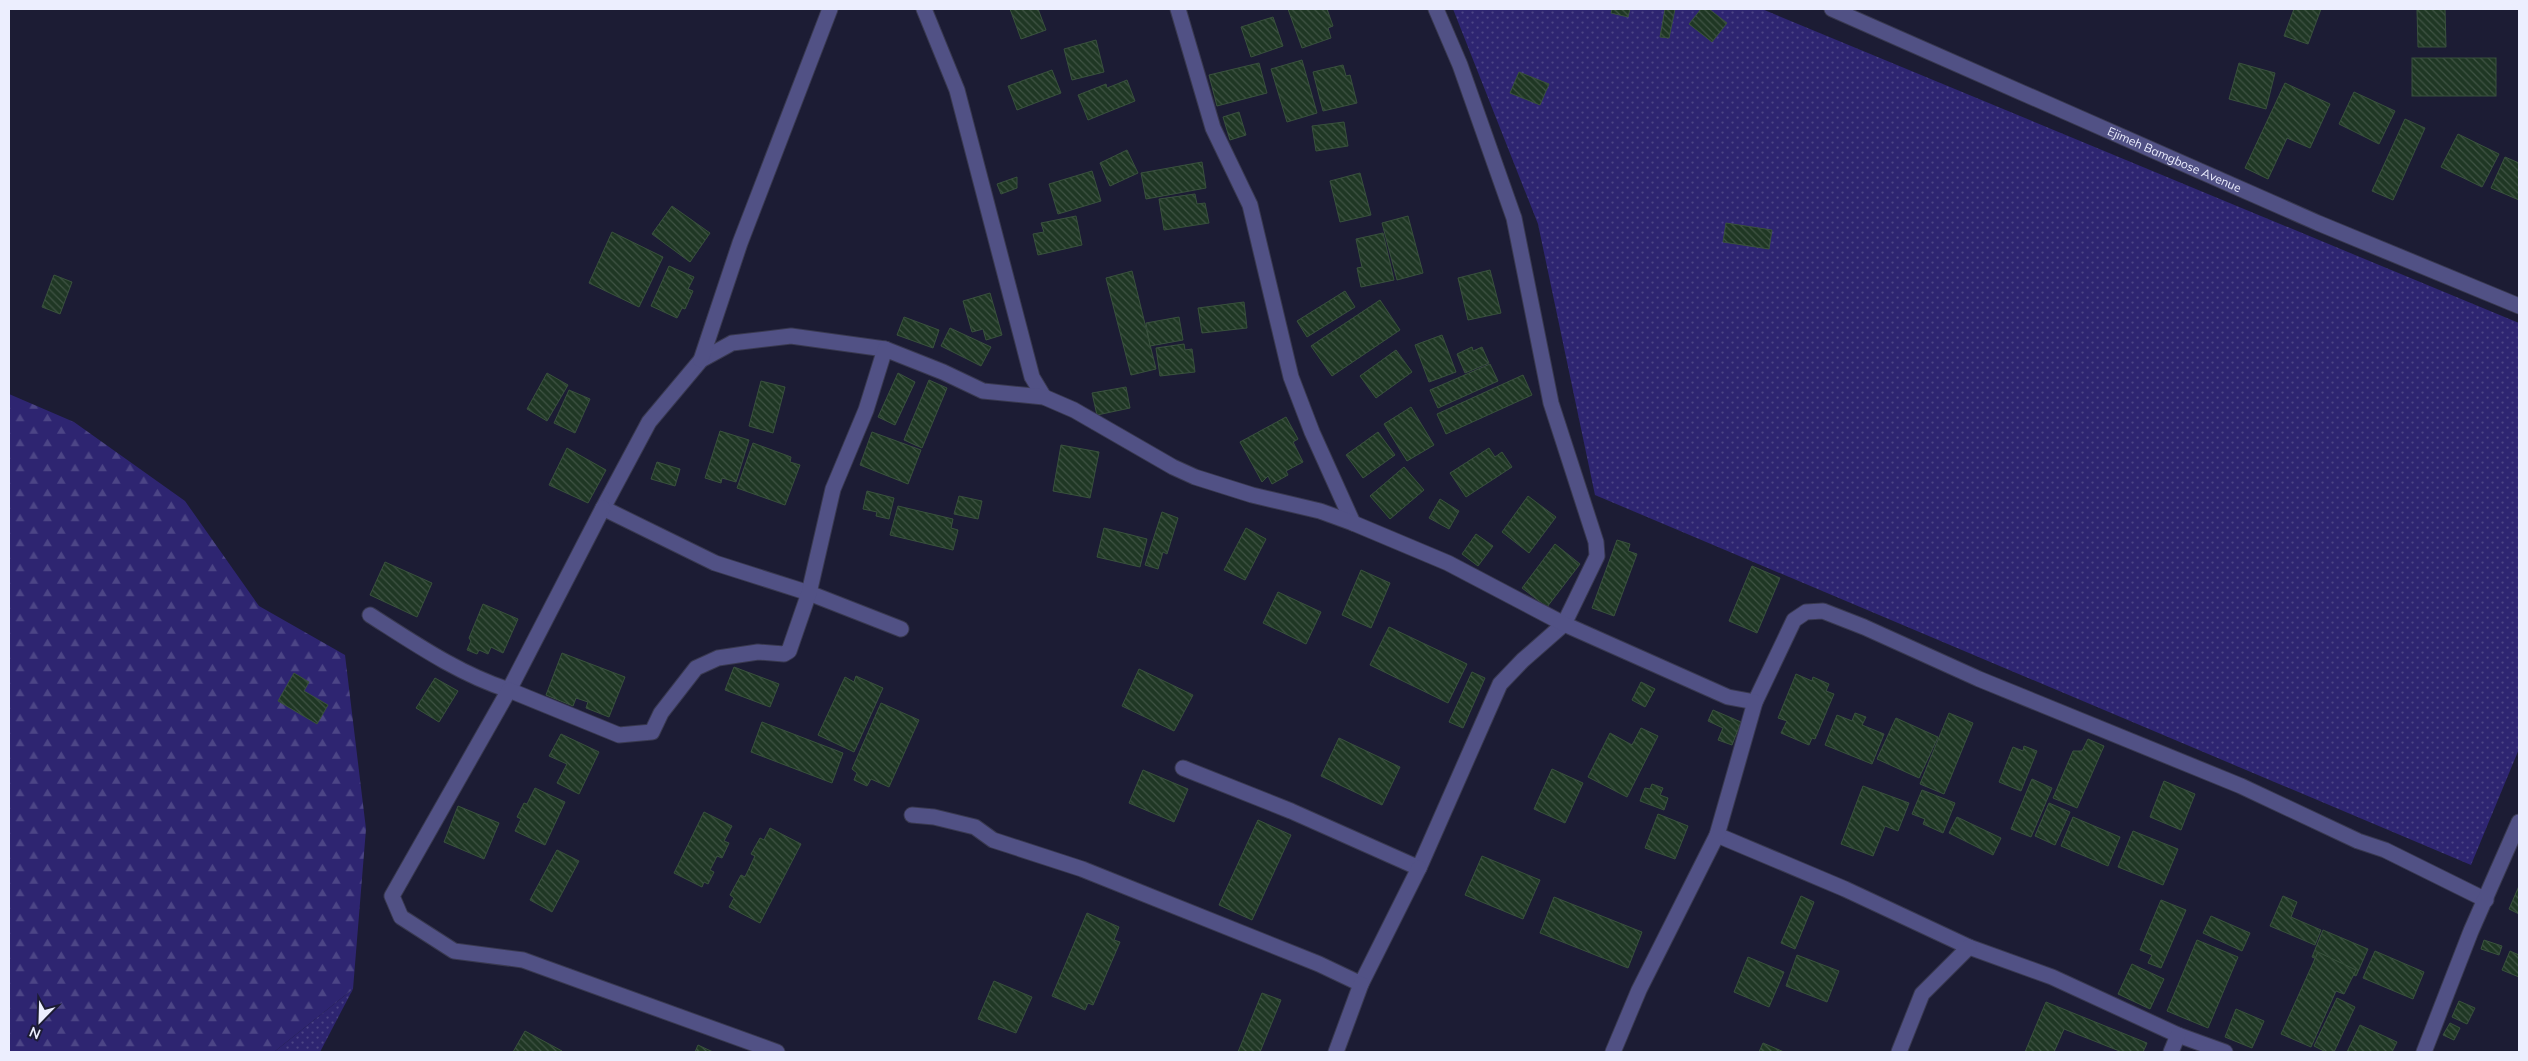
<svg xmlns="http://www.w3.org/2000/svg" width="2528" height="1061" font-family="Mulish,sans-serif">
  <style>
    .grass { fill: url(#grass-dots) }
    .forest { fill: url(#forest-firs) }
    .building { fill: url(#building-back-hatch); stroke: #39513d }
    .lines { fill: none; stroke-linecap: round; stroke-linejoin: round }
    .minor-casing { stroke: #393950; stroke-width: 17 }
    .minor { stroke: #515185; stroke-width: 15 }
    .labels { text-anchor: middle; stroke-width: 4; stroke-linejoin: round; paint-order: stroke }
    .street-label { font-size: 12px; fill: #eceefe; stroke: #1c1c34 }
  </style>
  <defs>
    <pattern id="grass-dots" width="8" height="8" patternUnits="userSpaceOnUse" patternTransform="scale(1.25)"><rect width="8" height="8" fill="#2e2571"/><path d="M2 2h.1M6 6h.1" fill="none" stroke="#4c4586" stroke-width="1.8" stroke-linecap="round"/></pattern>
    <pattern id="forest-firs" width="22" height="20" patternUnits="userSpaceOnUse" patternTransform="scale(1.25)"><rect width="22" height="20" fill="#2e2571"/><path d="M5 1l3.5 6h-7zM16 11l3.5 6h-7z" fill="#4c4586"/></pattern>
    <pattern id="building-back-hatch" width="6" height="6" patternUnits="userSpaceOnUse" patternTransform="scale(1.25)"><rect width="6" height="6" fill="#1f3724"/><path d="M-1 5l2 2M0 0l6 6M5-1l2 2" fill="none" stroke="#405445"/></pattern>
  </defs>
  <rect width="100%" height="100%" fill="#1c1c34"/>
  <g class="grass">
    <polygon points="1453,9 1762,9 2519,323 2519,749 2471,865 1595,495 1538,224"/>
    <polygon points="353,989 320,1052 274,1052"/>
  </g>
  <polygon class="forest" points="9,394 74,422 185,501 259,606 345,655 366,829 353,989 274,1052 9,1052"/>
  <g class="building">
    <polygon points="1010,9 1038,9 1046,30 1021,39"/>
    <polygon points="1288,9 1327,9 1333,26 1328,28 1331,38 1302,48"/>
    <polygon points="1612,9 1630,9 1628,17 1611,13"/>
    <polygon points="1665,9 1675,9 1669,38 1660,37"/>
    <polygon points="1701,9 1709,9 1727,23 1712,42 1689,24"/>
    <polygon points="2294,9 2321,9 2308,44 2284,36"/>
    <polygon points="2417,9 2445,9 2446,47 2418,47"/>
    <polygon points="1273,17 1283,46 1251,57 1241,27"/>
    <polygon points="1096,40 1104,72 1072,80 1064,49"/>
    <rect x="2412" y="58" width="84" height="38"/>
    <polygon points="1302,60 1317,113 1287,122 1271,69"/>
    <polygon points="1259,63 1267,93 1217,106 1209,75"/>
    <polygon points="2239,63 2275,73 2266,109 2229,99"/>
    <polygon points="1343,65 1346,76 1350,75 1357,103 1323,111 1313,72"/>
    <polygon points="1052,70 1061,93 1017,110 1008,86"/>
    <polygon points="1519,72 1549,84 1540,105 1510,93"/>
    <polygon points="1127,80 1135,101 1088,120 1078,95 1106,84 1107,88"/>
    <polygon points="2285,83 2330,104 2310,148 2287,138 2268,179 2245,168"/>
    <polygon points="2354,92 2395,111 2379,144 2339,124"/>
    <polygon points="1239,112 1246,135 1230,140 1223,117"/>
    <polygon points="2405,119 2425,128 2393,200 2372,191"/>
    <polygon points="1344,122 1348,146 1316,151 1312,126"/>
    <polygon points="2458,134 2499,154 2482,187 2441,167"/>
    <polygon points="1127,150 1138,173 1110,186 1100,163"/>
    <polygon points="2505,157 2519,163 2519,200 2491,188"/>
    <polygon points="1202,162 1206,188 1146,199 1141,173"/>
    <polygon points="1092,171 1101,201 1058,214 1049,184"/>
    <polygon points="1360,173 1371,215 1340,222 1330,181"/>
    <polygon points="1017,177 1017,188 1001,194 997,184"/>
    <polygon points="1195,194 1197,204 1205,203 1209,223 1164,230 1159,199"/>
    <polygon points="672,206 710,233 690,262 652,234"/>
    <polygon points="1076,216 1082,245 1038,255 1033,234 1044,232 1041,223"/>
    <polygon points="1408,216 1423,273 1397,280 1382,223"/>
    <polygon points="1726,223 1772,230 1769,249 1723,242"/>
    <polygon points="612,232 663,257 639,307 589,283"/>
    <polygon points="1383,233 1394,280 1361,287 1357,268 1362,267 1356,239"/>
    <polygon points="669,266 694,277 688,289 693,291 685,309 682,308 677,318 651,306"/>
    <polygon points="1490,270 1501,313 1468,320 1458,278"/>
    <polygon points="1132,271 1156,369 1131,375 1106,278"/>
    <polygon points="54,275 72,282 60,314 42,307"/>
    <polygon points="1345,291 1355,307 1307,337 1297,321"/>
    <polygon points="990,293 1002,335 986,340 983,329 972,332 963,301"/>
    <polygon points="1380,300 1400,330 1332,376 1311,346"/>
    <polygon points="1244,302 1247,328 1202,333 1198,308"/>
    <polygon points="904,317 939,330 933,348 897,335"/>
    <polygon points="1179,317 1183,340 1150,346 1146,323"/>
    <polygon points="950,328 991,347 981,366 941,346"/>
    <polygon points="1442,335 1456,372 1429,382 1415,345"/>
    <polygon points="1184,344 1185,350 1192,349 1195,372 1160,376 1156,348"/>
    <polygon points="1472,347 1473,351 1482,347 1489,363 1465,373 1457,354"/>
    <polygon points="1396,350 1412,372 1376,398 1360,376"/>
    <polygon points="1490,364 1498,381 1438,408 1430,390"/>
    <polygon points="547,373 568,385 547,421 527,409"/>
    <polygon points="898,373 915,382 895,425 878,417"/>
    <polygon points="1523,375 1532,395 1446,434 1437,414"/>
    <polygon points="929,380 947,388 922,448 904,440"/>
    <polygon points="761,381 785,387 773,433 749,426"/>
    <polygon points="1126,387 1130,408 1097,415 1092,393"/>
    <polygon points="569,390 590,399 575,433 554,423"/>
    <polygon points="1411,407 1434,445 1407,461 1384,424"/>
    <polygon points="1286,417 1298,439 1293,442 1303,462 1286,471 1288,475 1272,484 1268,476 1262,482 1240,442"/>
    <polygon points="720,431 749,440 736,482 722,478 721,483 705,478"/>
    <polygon points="872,432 921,450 908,484 860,465"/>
    <polygon points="1378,432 1395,455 1363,478 1346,455"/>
    <polygon points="753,443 791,457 790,462 800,465 785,505 737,488"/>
    <polygon points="1061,445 1099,452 1090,498 1053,491"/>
    <polygon points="567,448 606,470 588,503 549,485"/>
    <polygon points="1489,448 1495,457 1502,452 1512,467 1466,497 1450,473"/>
    <polygon points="657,462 680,469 675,486 651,479"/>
    <polygon points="1404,467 1424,490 1390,519 1370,496"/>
    <polygon points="867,491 894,498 889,519 876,516 877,512 863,509"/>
    <polygon points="959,496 982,501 978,519 954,514"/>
    <polygon points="1528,496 1556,517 1529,553 1502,532"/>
    <polygon points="1440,499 1459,511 1449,529 1429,518"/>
    <polygon points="898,506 953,519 951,528 958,530 953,550 890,535"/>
    <polygon points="1162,512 1178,518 1167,554 1163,552 1158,569 1145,565"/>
    <polygon points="1104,528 1147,539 1140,567 1097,557"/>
    <polygon points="1246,528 1266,539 1245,580 1224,570"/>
    <polygon points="1476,534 1493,546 1478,566 1462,554"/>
    <polygon points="1617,540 1630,544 1628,551 1637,554 1614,616 1592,608"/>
    <polygon points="1555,544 1580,564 1547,607 1522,588"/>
    <polygon points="385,562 432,583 417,617 370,595"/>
    <polygon points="1752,566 1780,578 1757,633 1729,621"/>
    <polygon points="1361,570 1390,583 1371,628 1342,615"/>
    <polygon points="1278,592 1321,612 1306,644 1263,623"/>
    <polygon points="483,604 518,619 503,653 491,647 488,654 479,650 477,654 467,650 471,641 469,638"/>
    <polygon points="1389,627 1467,664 1448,703 1370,665"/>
    <polygon points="562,653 625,677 609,717 586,708 588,702 576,698 573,706 546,695"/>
    <polygon points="734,667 779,684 770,707 725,690"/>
    <polygon points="1139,669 1193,695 1174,731 1122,706"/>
    <polygon points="1472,672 1485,678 1463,728 1449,722"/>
    <polygon points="294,673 309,682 304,691 328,705 317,724 278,701"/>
    <polygon points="1796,674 1812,681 1813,677 1829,684 1826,691 1834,694 1815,739 1812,738 1809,745 1781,733 1787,721 1778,718"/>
    <polygon points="856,676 883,688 854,752 818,735 845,677 854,682"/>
    <polygon points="435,678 458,691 439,722 416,708"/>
    <polygon points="1641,682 1655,689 1645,707 1632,700"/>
    <polygon points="881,703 919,720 889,787 871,779 867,786 854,780 857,773 852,769"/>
    <polygon points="1713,710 1741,722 1732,745 1718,740 1723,728 1708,721"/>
    <polygon points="1855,713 1866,717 1862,725 1884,734 1872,764 1825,745 1837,715 1852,721"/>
    <polygon points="1949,713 1973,723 1944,794 1920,784"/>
    <polygon points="1896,718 1938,737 1919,778 1877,759"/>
    <polygon points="762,722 843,753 832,783 751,752"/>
    <polygon points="1641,728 1658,736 1627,797 1588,777 1610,733 1632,745"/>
    <polygon points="561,734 599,752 579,794 557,783 567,764 549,756"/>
    <polygon points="1339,738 1400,767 1382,805 1321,776"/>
    <polygon points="2088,739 2104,746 2077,808 2053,798 2073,751 2082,751"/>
    <polygon points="2024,746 2037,751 2021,791 1999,782 2013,747 2023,751"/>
    <polygon points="1552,769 1583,783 1565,823 1534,809"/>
    <polygon points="1143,770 1188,789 1174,822 1129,803"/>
    <polygon points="2032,779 2052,788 2031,837 2011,829"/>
    <polygon points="2164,781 2195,794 2181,830 2150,817"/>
    <polygon points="1652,784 1663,788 1660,795 1668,798 1664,810 1640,801 1645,788 1650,789"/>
    <polygon points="1863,786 1909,803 1898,831 1885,826 1873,856 1841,844"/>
    <polygon points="535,788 565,802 545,845 515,831 521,819 517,817 524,803 527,804"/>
    <polygon points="1922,790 1955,803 1943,833 1923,824 1925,819 1912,814"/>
    <polygon points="2049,803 2070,812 2055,845 2035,836"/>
    <polygon points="458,806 499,823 484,859 444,842"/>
    <polygon points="704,812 732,826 724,841 729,843 722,858 717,856 710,870 714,872 708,884 704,882 702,887 674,873"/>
    <polygon points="1658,814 1688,826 1675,859 1645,848"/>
    <polygon points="1957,817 2001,838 1993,855 1949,833"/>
    <polygon points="2073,817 2120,837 2108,866 2061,846"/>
    <polygon points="1258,820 1291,835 1252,920 1219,905"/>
    <polygon points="770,828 801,844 760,923 729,907 734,898 730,895 741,875 745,877 755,856 751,854 760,838 764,840"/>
    <polygon points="2133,831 2178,849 2163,885 2118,867"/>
    <polygon points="557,850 579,861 552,912 530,900"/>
    <polygon points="1482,856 1540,880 1523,919 1465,895"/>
    <polygon points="2519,886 2519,914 2509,909"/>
    <polygon points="1801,896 1814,902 1795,949 1781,943"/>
    <polygon points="2283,896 2297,902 2291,917 2321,930 2315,945 2270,926"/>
    <polygon points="1554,897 1642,932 1628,968 1540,933"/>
    <polygon points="2161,900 2186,910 2161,968 2148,963 2152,955 2140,950"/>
    <polygon points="1087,913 1119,927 1114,940 1120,942 1093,1005 1088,1003 1085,1010 1052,996"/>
    <polygon points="2211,916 2250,933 2242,951 2203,933"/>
    <polygon points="2323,930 2368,949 2356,976 2312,957"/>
    <polygon points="2197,940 2238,957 2208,1028 2167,1011"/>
    <polygon points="2484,940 2502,946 2499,955 2481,949"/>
    <polygon points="2375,951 2424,972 2413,999 2363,978"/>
    <polygon points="2510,951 2519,955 2519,977 2502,970"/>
    <polygon points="2318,952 2356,970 2344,994 2336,991 2311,1047 2281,1034"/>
    <polygon points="1797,955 1839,971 1827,1002 1786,986"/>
    <polygon points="1748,957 1784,972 1769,1007 1734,992"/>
    <polygon points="2132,964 2164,979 2150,1009 2118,994"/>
    <polygon points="994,981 1032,997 1016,1033 978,1019"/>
    <polygon points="1262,993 1281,1000 1260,1052 1238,1052"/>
    <polygon points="2337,998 2355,1007 2334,1052 2326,1052 2314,1046"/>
    <polygon points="2459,1001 2475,1008 2467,1024 2452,1017"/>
    <polygon points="2046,1002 2147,1043 2143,1052 2122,1052 2064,1029 2054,1052 2025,1052"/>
    <polygon points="2236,1009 2264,1021 2252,1048 2225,1037"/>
    <polygon points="2450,1023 2460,1028 2454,1040 2443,1035"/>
    <polygon points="2360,1025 2397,1042 2392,1052 2347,1052"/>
    <polygon points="525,1031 562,1051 561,1052 513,1052"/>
    <polygon points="1763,1043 1784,1052 1759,1052"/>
    <polygon points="698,1045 713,1052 695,1052"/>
  </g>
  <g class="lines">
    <g class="minor-casing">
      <g id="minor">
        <polyline points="924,9 957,90 1032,377 1044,397"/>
        <polyline points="1178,9 1213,128 1250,205 1291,377 1312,432 1353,523"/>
        <path id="s1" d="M1832 9 2318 223 2519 306"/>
        <polyline points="885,349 791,336 732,343 701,360 649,422 603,508 715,563 809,593 901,629"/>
        <polyline points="701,360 740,243 830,9"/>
        <path d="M370 615C414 643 459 674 509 690L603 508"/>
        <polyline points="1183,768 1291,811 1419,868 1500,684 1523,660 1564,624 1597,556 1596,542 1551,403 1514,218 1460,65 1436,9"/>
        <polyline points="912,815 934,817 975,827 993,840 1082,869 1319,964 1361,984 1419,868"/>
        <polyline points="1717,835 1845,889 1969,947 2052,977 2178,1035 2225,1052"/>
        <polyline points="777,1052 523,960 454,951 401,917 392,896 509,690 619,735 652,732 661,713 696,668 718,658 758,652 784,654 789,651 809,593 833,489 866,410 885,349 943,372 983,391 1044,397 1074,410 1173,467 1195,477 1252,495 1320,511 1353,523 1448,563 1564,624 1728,697 1755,702 1794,620 1806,612 1823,611 1864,627 1979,679 2241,786 2358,841 2385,850 2486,900"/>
        <polyline points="1336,1052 1361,984"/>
        <polyline points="1613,1052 1639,990 1717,835 1755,702"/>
        <polyline points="1899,1052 1922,994 1969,947"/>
        <polyline points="2171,1052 2178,1035"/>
        <polyline points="2424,1052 2471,931 2519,822"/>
      </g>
    </g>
    <use href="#minor" class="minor"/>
  </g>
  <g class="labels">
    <g class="street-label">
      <text dy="4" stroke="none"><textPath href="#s1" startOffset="374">Ejimeh Bamgbose Avenue</textPath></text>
    </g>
  </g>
  <rect width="2528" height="1061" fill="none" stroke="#eceefe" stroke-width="20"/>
  <g transform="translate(40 1021) rotate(203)" stroke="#1c1c34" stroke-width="4" paint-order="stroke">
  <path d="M0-4L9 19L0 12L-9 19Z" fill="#eceefe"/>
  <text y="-8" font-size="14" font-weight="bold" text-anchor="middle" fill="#eceefe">N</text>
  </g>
</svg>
